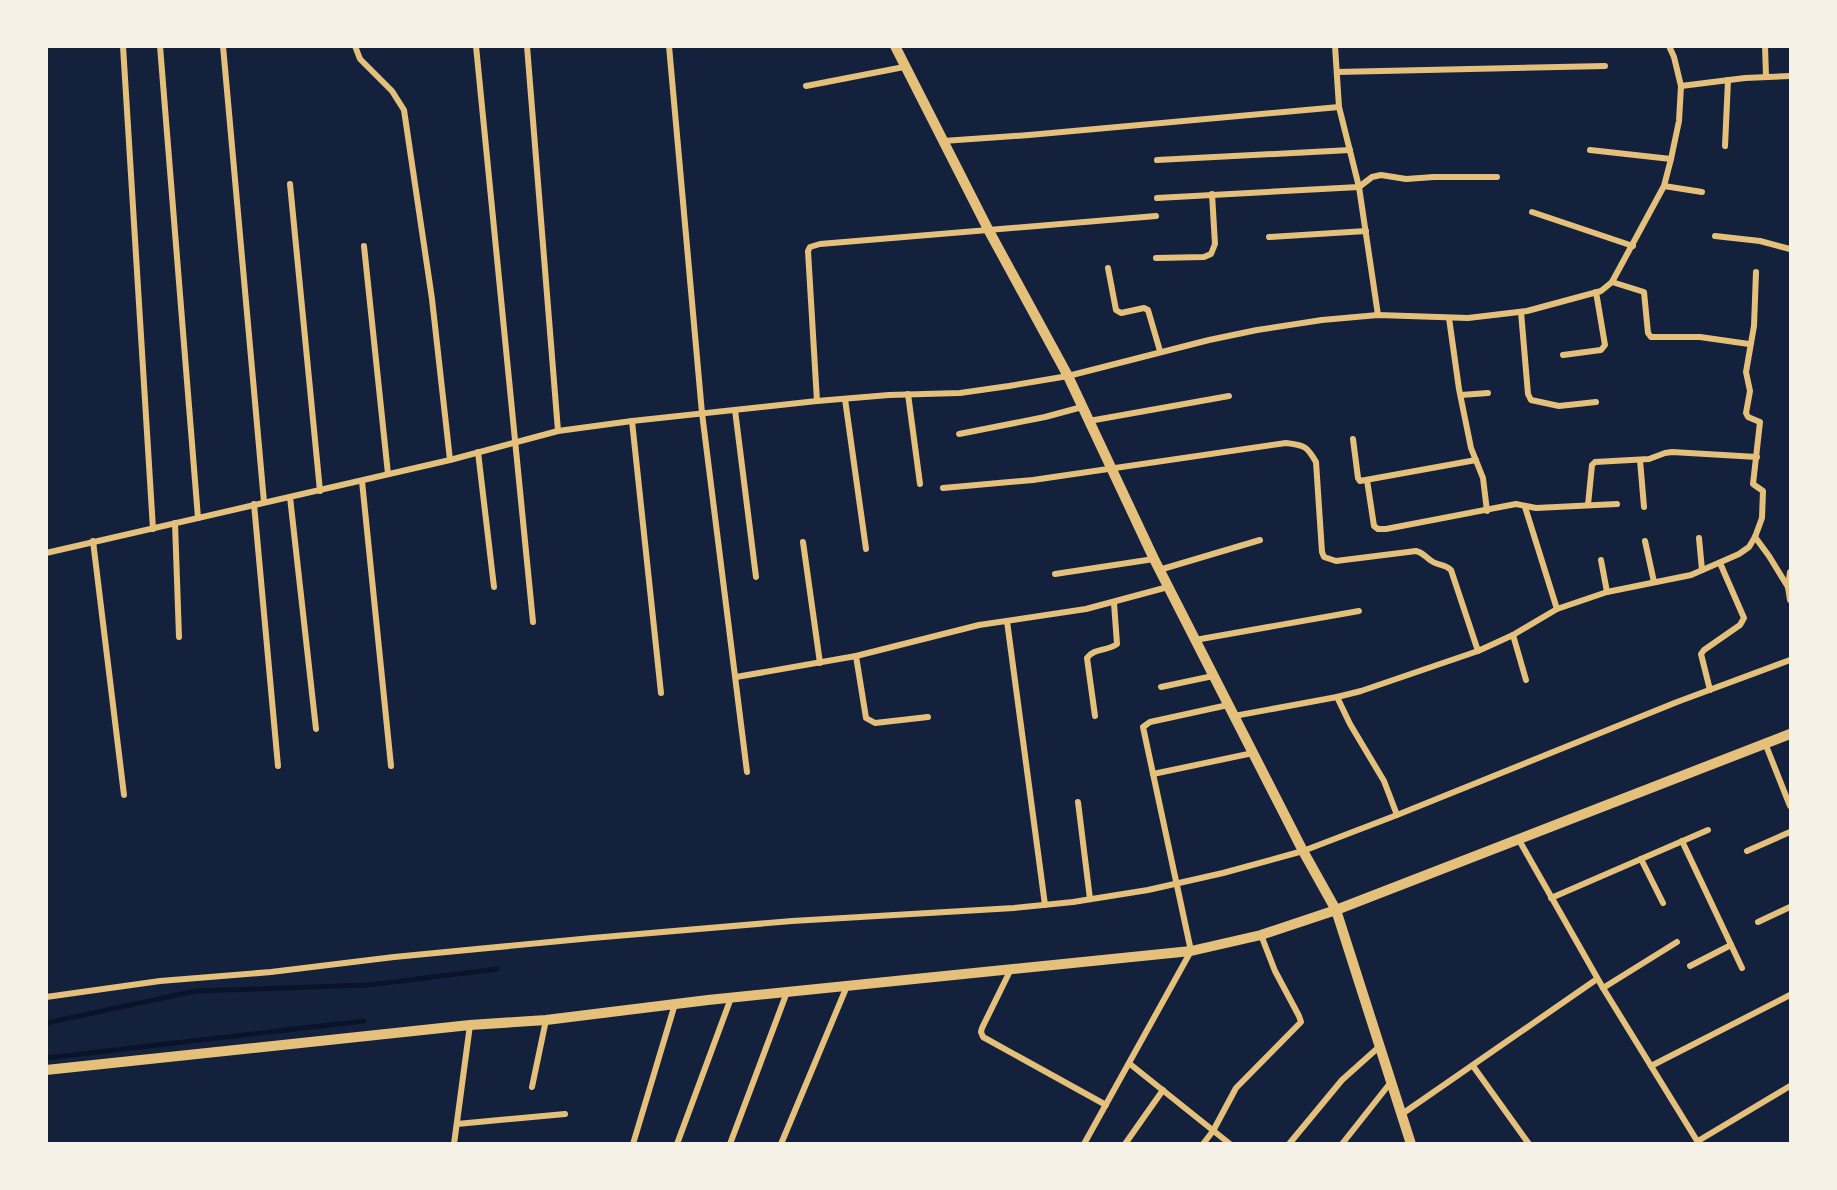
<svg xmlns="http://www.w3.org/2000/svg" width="1837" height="1190" font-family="Roboto,sans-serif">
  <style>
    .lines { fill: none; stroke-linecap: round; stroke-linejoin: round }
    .stream { stroke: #0b132b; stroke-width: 5 }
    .minor { stroke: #e5c07b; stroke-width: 6 }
    .tertiary { stroke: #e5c07b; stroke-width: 10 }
  </style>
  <rect width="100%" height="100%" fill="#14213d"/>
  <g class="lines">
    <g class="stream">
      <polyline points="46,1023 196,991 369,985 497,969"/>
      <polyline points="46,1058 364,1021"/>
    </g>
    <g class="minor">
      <polyline points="123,46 153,529"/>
      <polyline points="160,46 198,518"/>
      <polyline points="223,46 264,502"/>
      <polyline points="355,46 360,59 392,91 404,110 432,299 450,460"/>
      <polyline points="476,46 533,622"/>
      <polyline points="527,46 558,431"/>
      <polyline points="669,46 702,413 747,772"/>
      <polyline points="1335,46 1339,107 1359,187 1378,315"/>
      <polyline points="1765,46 1766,76"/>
      <polyline points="1337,72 1605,66"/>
      <polyline points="806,86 904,67"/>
      <polyline points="1681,86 1745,78 1790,76"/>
      <polyline points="943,141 1029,135 1339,107"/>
      <polyline points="1725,146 1728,80"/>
      <polyline points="1590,150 1671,159"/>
      <polyline points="1157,160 1350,150"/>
      <polyline points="290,184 320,491"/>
      <polyline points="1664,186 1702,192"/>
      <polyline points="1157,198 1359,187 1372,177 1381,175 1406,179 1434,177 1497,177"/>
      <polyline points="1532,212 1633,246"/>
      <polyline points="1715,236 1760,241 1790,249"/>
      <polyline points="1269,237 1366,231"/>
      <polyline points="364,246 388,474"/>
      <polyline points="1156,258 1204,257 1211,254 1215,244 1212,194"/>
      <polyline points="1108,268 1116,310 1121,313 1144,308 1148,310 1160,351"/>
      <polyline points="1612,282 1644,292 1648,333 1651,337 1700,337 1749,344"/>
      <polyline points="1521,312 1528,394 1531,400 1559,406 1596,402"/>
      <polyline points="1449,318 1459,389 1471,448 1483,478 1487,511"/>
      <polyline points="1563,355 1601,350 1605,345 1596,292"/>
      <polyline points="908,394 920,484"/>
      <polyline points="1461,395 1488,393"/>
      <polyline points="845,399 866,549"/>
      <polyline points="817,401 808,251 810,247 820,244 1156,216"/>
      <polyline points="735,410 756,577"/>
      <polyline points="632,421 661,693"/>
      <polyline points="1089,421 1229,396"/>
      <polyline points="959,434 1045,417 1082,407"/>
      <polyline points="1353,439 1358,478 1360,481 1476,460"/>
      <polyline points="478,452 494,587"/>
      <polyline points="1640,460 1644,507"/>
      <polyline points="1367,480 1374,526 1378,529 1386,529 1516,504 1536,508 1617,504"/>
      <polyline points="362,481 391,766"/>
      <path d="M943 488 1033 480 1286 443C1304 445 1307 446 1316 462L1322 552 1324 557 1336 561 1416 551C1424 553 1426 558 1433 562 1440 566 1445 564 1451 570L1478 651"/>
      <polyline points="290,497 316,729"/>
      <polyline points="254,504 278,766"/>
      <polyline points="1588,505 1592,465 1595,462 1649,459 1665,453 1672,452 1757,457"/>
      <polyline points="1525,507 1557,609"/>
      <polyline points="175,523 179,637"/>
      <polyline points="1755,537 1769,556 1788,587"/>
      <polyline points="1699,538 1702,570"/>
      <polyline points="93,541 124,795"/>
      <polyline points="1645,541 1654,582"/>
      <polyline points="803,542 820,663"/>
      <polyline points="46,553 450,460 558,431 632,421 817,401 889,395 960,393 1009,386 1068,376 1209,340 1257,330 1322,320 1378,315 1468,318 1527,311 1601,291 1612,282 1664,186 1671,159 1679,121 1681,86 1674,57 1669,46"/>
      <polyline points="1601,560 1607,592"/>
      <polyline points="1159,570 1260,540"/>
      <polyline points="1790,572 1788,587 1790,600"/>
      <polyline points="1055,574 1154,559"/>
      <polyline points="1007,621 1045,905"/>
      <polyline points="1513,635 1526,680"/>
      <polyline points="1195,640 1359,611"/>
      <polyline points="856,656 866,718 875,723 928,717"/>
      <polyline points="736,677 856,656 979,625 1086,609 1168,587"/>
      <polyline points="1161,687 1213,676"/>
      <polyline points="1710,690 1701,654 1704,650 1740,625 1744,618 1720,563"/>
      <polyline points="1337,697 1350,724 1384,781 1397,815"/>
      <path d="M1095 716 1087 658C1094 648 1108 651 1117 644L1114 603"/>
      <polyline points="1234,716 1337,697 1361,691 1478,651 1513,635 1557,609 1607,592 1691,575 1739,554 1749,547 1755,537 1762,518 1763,491 1753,484 1760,422 1748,417 1746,413 1750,391 1746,372 1754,326 1756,272"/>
      <polyline points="1765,743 1790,806"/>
      <polyline points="1153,774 1253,753"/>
      <polyline points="1078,802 1090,899"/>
      <polyline points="1519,840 1603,988 1699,1144"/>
      <polyline points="1682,841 1742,968"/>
      <polyline points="1747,851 1790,832"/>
      <polyline points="1641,859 1663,903"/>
      <polyline points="1551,898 1708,830"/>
      <polyline points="1758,922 1790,907"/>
      <polyline points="1690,966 1731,945"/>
      <polyline points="1011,969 982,1028 981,1032 983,1037 1106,1105"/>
      <polyline points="1603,988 1677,942"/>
      <polyline points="46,997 160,981 271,972 394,957 592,938 792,921 1014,908 1073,902 1148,890 1223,873 1303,851 1397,815 1677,702 1790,660"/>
      <polyline points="1130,1064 1230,1144"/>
      <polyline points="1473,1066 1529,1144"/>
      <polyline points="1651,1066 1790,995"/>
      <polyline points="532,1087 546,1020"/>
      <polyline points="1402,1114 1597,979"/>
      <polyline points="457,1124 565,1114"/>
      <polyline points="1698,1141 1790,1086"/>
      <polyline points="454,1144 470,1025"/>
      <polyline points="633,1144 675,1004"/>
      <polyline points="677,1144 731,998"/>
      <polyline points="730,1144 787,992"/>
      <polyline points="781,1144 847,986"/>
      <polyline points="1084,1144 1191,951 1143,727 1150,722 1228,705"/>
      <polyline points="1125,1144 1163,1090"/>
      <polyline points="1203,1144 1213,1131 1236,1088 1301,1022 1299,1016 1275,971 1261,935"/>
      <polyline points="1289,1144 1342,1080 1380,1046"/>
      <polyline points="1342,1144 1391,1082"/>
    </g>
    <g class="tertiary">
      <polyline points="895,46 989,231 1068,376 1154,559 1303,851 1336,910 1411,1144"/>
      <polyline points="46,1070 470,1025 546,1020 708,1000 1191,951 1261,935 1336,910 1790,734"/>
    </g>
  </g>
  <rect width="1837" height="1190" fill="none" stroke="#f6f1e7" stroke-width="96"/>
</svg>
